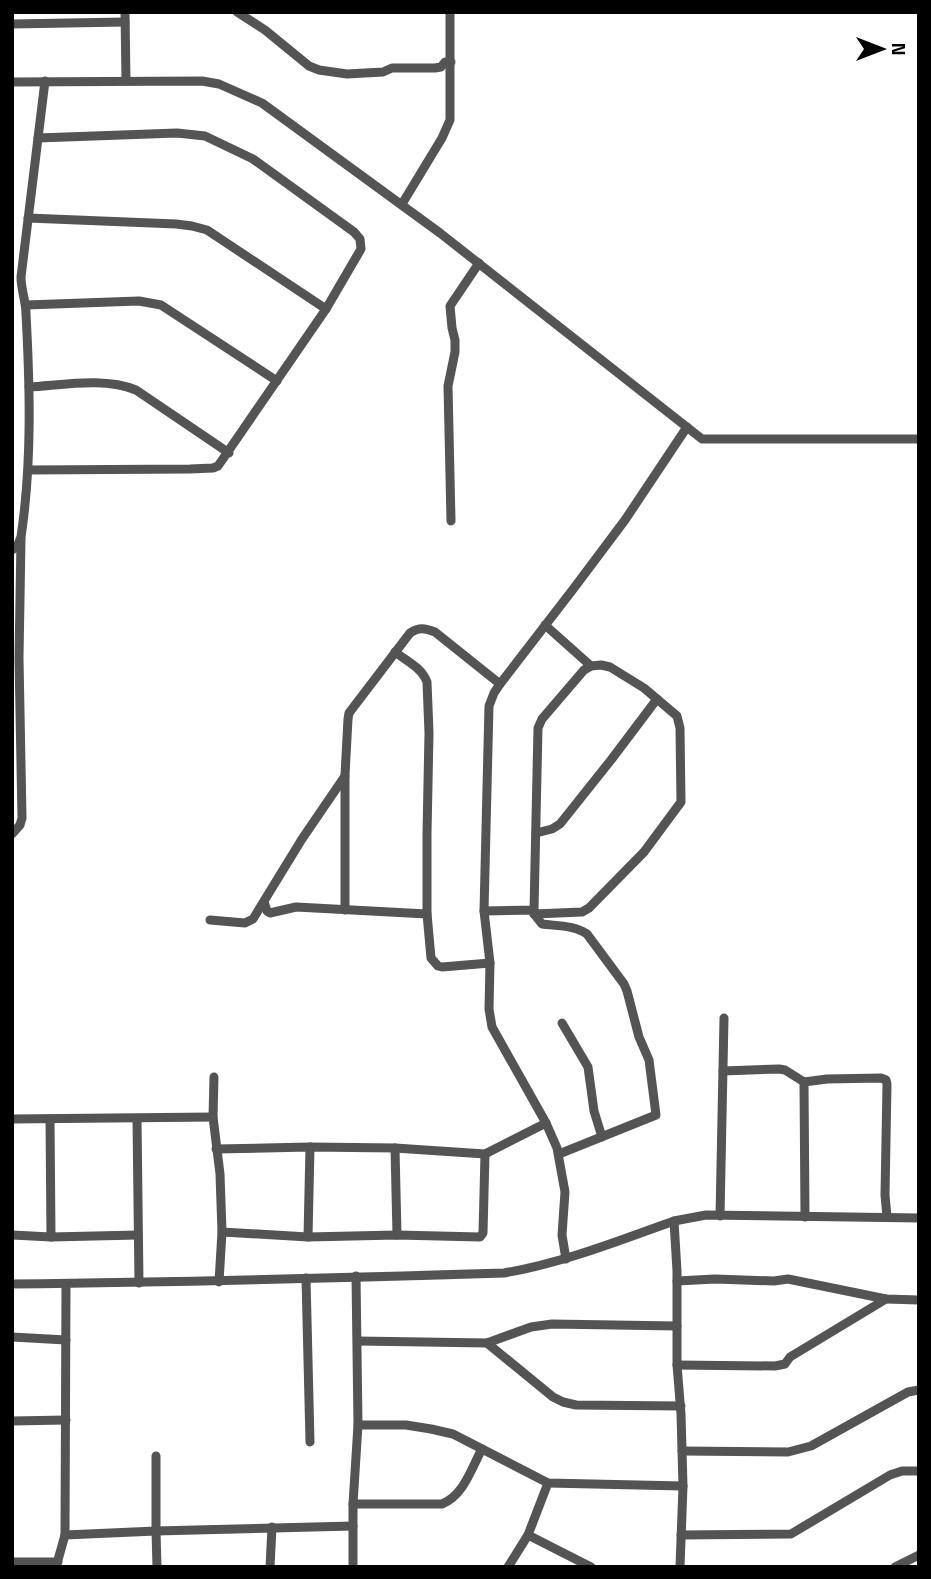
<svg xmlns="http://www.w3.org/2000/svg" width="931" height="1579" font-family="'Titillium Web',sans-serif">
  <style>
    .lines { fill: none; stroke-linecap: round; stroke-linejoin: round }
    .minor { stroke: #545454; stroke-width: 9 }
  </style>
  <rect width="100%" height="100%" fill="#fff"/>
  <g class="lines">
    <g class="minor">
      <polyline points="125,12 126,81"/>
      <polyline points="237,12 265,30 309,66 319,70 347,74 383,72 392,68 435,68 441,67 445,62 451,62"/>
      <polyline points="12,24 125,22"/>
      <polyline points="12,82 202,81 219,84 262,103 440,233 702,439 919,439"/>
      <polyline points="402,204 442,138 450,120 450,12"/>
      <polyline points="28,218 176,224 192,226 207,230 326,309"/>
      <polyline points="26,305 139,301 161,305 277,381"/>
      <path d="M29 387C63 385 105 377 136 390L229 453"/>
      <polyline points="29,470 190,469 213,468 218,466 326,309 361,249 360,239 354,232 253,159 205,136 177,133 38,138"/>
      <polyline points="451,521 448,386 455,352 455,340 452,328 450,306 479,263"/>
      <path d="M12 550 17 547 21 537C32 463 30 388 26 314 26 301 21 290 21 277L45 81"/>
      <polyline points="545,625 591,666"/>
      <path d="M395 652C407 661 422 668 427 682L429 733 427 834V914L431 958 438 966 442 967 490 963"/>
      <polyline points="536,833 552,829 560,824 611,760 657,699"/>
      <polyline points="12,834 20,825 22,818 19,658 21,539"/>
      <polyline points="264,902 267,911 270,913 296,907 427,914"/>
      <path d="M345 910V775L348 719 349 713 410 633C419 627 425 628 435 632L500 684"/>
      <polyline points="484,911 534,910 534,914 582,912 589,908 644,852 681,802 680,728 677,716 644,688 610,667 601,665 591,666 584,670 542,719 538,728 534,910"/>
      <path d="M534 914 542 924C556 926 574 925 587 934L624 984 627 991 639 1037 649 1060 656 1115 559 1154"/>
      <polyline points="210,920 245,923 253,919 302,839 345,776"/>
      <polyline points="562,1023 588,1067 594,1111 602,1137"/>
      <polyline points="723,1071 779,1069 785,1070 804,1082 827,1079 881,1078 886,1080 887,1084 885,1195 887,1217"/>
      <polyline points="214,1077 213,1117 220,1174 222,1232 219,1282"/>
      <polyline points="804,1082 805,1217"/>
      <polyline points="12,1119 213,1117"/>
      <polyline points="50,1119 51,1237"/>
      <polyline points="137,1119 139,1283"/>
      <polyline points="395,1148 397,1235"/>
      <polyline points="216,1149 310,1147 395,1148 485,1154 546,1123"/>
      <polyline points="720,1216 724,1018"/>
      <polyline points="674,1221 677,1271 677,1365 681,1414 683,1486 680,1567"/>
      <polyline points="222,1232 308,1237 397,1235 480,1237 483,1233 485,1154"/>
      <polyline points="12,1235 51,1237 138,1235"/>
      <polyline points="308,1237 310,1147"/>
      <polyline points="566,1259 562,1235 565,1192 557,1148 546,1123 492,1027 489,1009 490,963 484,911 489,706 494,693 500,684 574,588 625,520 687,427"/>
      <polyline points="306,1278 310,1442"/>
      <polyline points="677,1281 715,1279 774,1281 788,1279 886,1299 919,1300"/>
      <path d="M12 1284C176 1282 340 1278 504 1273 563 1263 618 1241 674 1221L706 1215 919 1218"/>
      <polyline points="12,1337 66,1340"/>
      <polyline points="358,1341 487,1343 531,1327 552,1324 677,1326"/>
      <polyline points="487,1343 553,1397 563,1402 576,1405 681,1406"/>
      <polyline points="677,1365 775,1366 785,1364 790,1357 886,1299"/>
      <polyline points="12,1421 66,1420"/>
      <polyline points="358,1425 406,1425 431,1429 453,1434 548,1483 683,1486"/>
      <polyline points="682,1451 788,1452 811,1446 908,1392 919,1390"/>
      <polyline points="156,1456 156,1531 353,1526"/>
      <path d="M353 1504H442C464 1495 471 1469 482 1449"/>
      <polyline points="65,1535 156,1531 157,1567"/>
      <polyline points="528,1535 591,1567"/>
      <polyline points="681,1535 791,1534 890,1475 902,1471 919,1471"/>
      <polyline points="12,1562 58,1562"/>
      <polyline points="56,1567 65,1535 66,1284"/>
      <polyline points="270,1567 272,1527"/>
      <polyline points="353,1567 353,1504 358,1425 356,1276"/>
      <polyline points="508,1567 528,1535 548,1483"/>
      <polyline points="895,1567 919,1555"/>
    </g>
  </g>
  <rect width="931" height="1579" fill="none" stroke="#000000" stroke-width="28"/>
  <g transform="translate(882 49) rotate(90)" stroke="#ffffff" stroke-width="5" paint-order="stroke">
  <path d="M0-5L12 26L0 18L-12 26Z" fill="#000000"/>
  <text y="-10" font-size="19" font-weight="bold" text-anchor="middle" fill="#000000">N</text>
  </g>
</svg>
